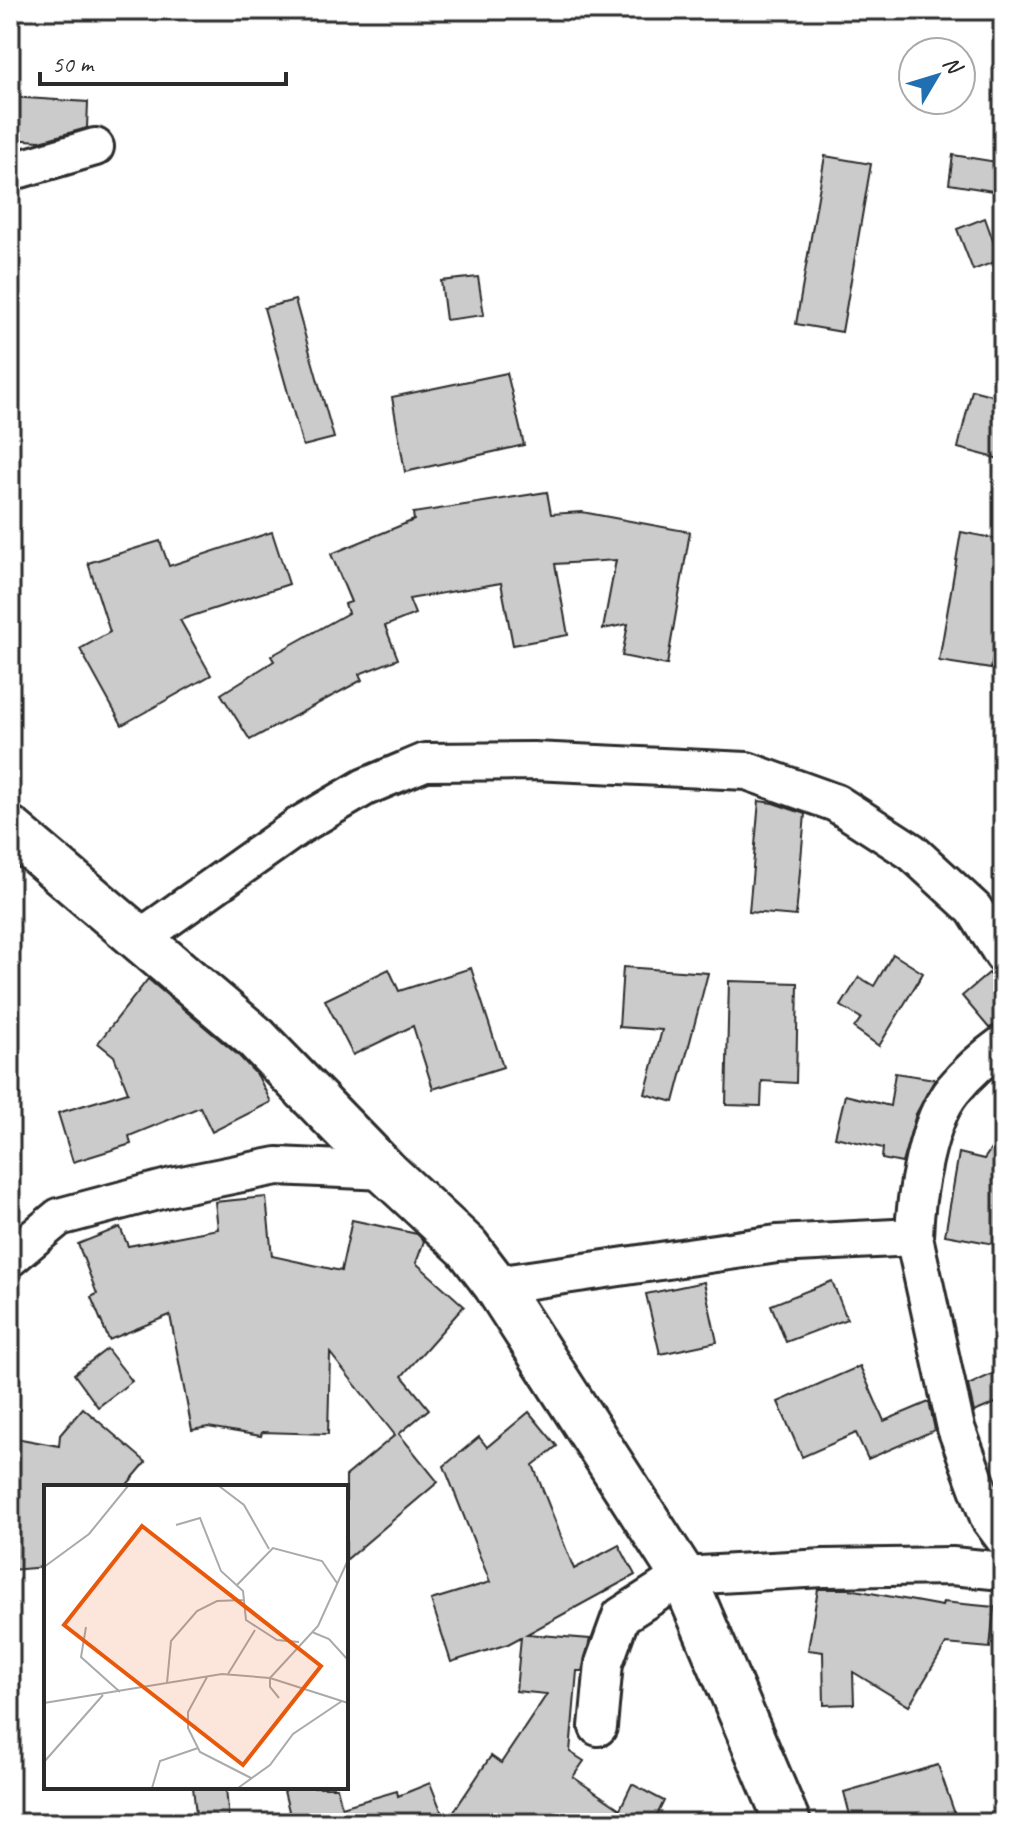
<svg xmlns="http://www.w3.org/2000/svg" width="1013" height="1833" font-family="Caveat,sans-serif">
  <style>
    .building { fill: #cbcbcb; stroke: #2b2b2b; stroke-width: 2 }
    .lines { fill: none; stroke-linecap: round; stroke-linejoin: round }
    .street-casing { stroke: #2b2b2b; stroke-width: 42 }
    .secondary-casing { stroke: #2b2b2b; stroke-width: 50 }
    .street { stroke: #fff; stroke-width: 36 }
    .secondary { stroke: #fff; stroke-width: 44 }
    .inset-road { fill: none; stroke: #aaa; stroke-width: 2 }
    .view { fill: #e8590c; fill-opacity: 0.15; stroke: #e8590c; stroke-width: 4 }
    .inset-edge { fill: none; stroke: #2b2b2b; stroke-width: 4 }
  </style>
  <rect width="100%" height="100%" fill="#fff"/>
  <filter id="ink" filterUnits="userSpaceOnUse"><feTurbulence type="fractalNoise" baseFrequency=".0125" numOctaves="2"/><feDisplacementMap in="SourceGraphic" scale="16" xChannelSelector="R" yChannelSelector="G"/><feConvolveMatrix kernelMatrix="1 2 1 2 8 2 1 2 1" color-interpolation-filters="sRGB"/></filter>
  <g filter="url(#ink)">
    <g class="building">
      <polygon points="10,97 88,102 87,128 40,141 10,139"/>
      <polygon points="953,155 1003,163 999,192 949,184"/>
      <polygon points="825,156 871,164 842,332 796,324"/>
      <polygon points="985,218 1000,260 973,270 957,229"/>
      <polygon points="478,277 484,315 446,320 441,281"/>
      <polygon points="295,300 334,438 303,446 264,308"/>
      <polygon points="507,373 524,445 405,472 392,397"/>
      <polygon points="972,390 1003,398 1003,460 958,448"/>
      <polygon points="547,492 551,514 582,512 690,532 667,665 622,656 628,624 603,629 616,560 555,564 568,635 513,645 501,583 409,599 415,614 385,626 398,659 359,674 362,680 250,740 221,694 274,661 271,656 348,613 345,604 351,602 331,554 414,520 413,513"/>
      <polygon points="272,532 289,584 180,620 211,675 122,725 80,649 110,632 88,563 160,541 169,566"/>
      <polygon points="961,532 1003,540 1003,598 991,669 939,661"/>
      <polygon points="759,801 773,803 805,814 796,916 749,912"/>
      <polygon points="893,954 923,973 879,1046 854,1028 861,1018 841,1006 859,977 874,986"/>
      <polygon points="623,967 708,973 674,1102 645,1094 662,1030 619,1027"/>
      <polygon points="471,968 503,1067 433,1089 413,1026 353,1055 325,1000 389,969 399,991"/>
      <polygon points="989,973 1003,989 1003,1023 989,1028 962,996"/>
      <polygon points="148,979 239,1056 258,1076 271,1102 212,1132 200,1107 129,1136 131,1144 73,1162 58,1113 128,1092 114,1056 98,1043"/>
      <polygon points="729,981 798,983 796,1083 762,1081 761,1106 726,1105"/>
      <polygon points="895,1073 935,1079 916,1114 902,1163 882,1159 883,1148 835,1137 845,1095 890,1106"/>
      <polygon points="1003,1132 1003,1227 1000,1245 945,1235 959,1153 984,1159"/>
      <polygon points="266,1197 272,1256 341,1271 352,1220 417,1234 424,1241 416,1263 464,1306 402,1376 429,1409 399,1434 438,1482 346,1560 346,1476 395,1435 330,1353 328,1434 262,1432 261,1436 208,1427 192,1430 170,1315 109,1340 91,1297 97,1294 78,1244 120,1227 128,1246 218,1229 215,1202"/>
      <polygon points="832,1281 847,1319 786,1342 771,1305"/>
      <polygon points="704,1282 717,1342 660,1354 646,1294"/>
      <polygon points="107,1349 132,1381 98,1407 74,1374"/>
      <polygon points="860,1366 884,1421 929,1402 935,1430 868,1459 856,1433 802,1457 778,1402"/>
      <polygon points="1003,1369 1003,1400 974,1412 968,1385"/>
      <polygon points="83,1408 146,1462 125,1487 46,1487 46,1567 10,1570 10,1437 59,1446 60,1435"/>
      <polygon points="529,1412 557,1446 533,1465 574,1569 619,1545 635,1575 527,1634 590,1639 582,1671 577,1671 570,1752 584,1761 573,1777 620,1809 632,1784 664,1801 653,1823 292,1823 283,1787 337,1787 342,1807 397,1791 398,1796 430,1783 446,1823 491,1756 501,1763 547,1694 516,1691 521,1637 508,1644 451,1662 431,1600 490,1582 444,1466 479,1437 487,1447"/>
      <polygon points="818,1589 849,1589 942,1606 943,1602 994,1607 990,1648 946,1644 909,1706 853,1672 854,1704 824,1705 823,1652 808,1650"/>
      <polygon points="938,1765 958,1823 852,1823 844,1792"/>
      <polygon points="193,1787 226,1787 229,1823 197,1823"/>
    </g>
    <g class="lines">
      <g class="street-casing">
        <g id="street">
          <polyline points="10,172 95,147"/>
          <polyline points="139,939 300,825 365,787 425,762 533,761 747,771 836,803 912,852 974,909 1003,955"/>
          <path d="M1003 1044C985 1057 967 1073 953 1090 927 1121 915 1197 914 1237L956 1428 989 1518 1003 1537"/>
          <polyline points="10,1258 59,1217 172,1187 277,1166 385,1171"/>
          <polyline points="496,1285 777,1244 914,1237"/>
          <polyline points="598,1727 604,1663 621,1616 683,1576 824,1568 952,1566 1003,1571"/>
        </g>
      </g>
      <g class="secondary-casing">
        <polyline id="secondary" points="10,829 256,1038 385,1171 467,1247 496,1285 683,1576 788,1823"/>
      </g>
      <use href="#street" class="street"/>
      <use href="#secondary" class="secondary"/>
    </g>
  </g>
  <g transform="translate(44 1485)">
    <rect width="304" height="304" fill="#fff"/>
    <path class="inset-road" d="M175 1 200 20 225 64M132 40 156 33 177 86 199 106 202 135 233 155 255 157M0 82 45 49 84 1M192 101 229 63 278 76 293 98M42 142 37 172 76 207M268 147 285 154 304 175M184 189 211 145M163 192 144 227V243L156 267 207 293M123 198 127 156 153 126 173 116 199 115M235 213 226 202V193L274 141 304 75M0 218 178 189 226 193 304 218M0 277 59 210M108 303 116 276 154 263M194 303 226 280 249 249 298 216"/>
    <path class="view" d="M98 41 277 181 199 280 20 140Z"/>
    <rect width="304" height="304" class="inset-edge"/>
  </g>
  <rect width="1013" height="1833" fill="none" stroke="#fff" stroke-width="40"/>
  <rect x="20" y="20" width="973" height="1793" fill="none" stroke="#2b2b2b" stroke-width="3" filter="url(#ink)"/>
  <g transform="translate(937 76) rotate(52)"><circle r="38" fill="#ffffff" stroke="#aaaaaa" stroke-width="2"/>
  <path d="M0-6L14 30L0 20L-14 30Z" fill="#1f6fb2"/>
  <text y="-12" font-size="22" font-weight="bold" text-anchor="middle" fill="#2b2b2b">N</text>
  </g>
  <path d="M40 72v12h246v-12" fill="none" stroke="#2b2b2b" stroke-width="4"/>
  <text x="52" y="72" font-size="24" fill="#2b2b2b" stroke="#ffffff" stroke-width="6" paint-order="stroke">50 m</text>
</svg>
